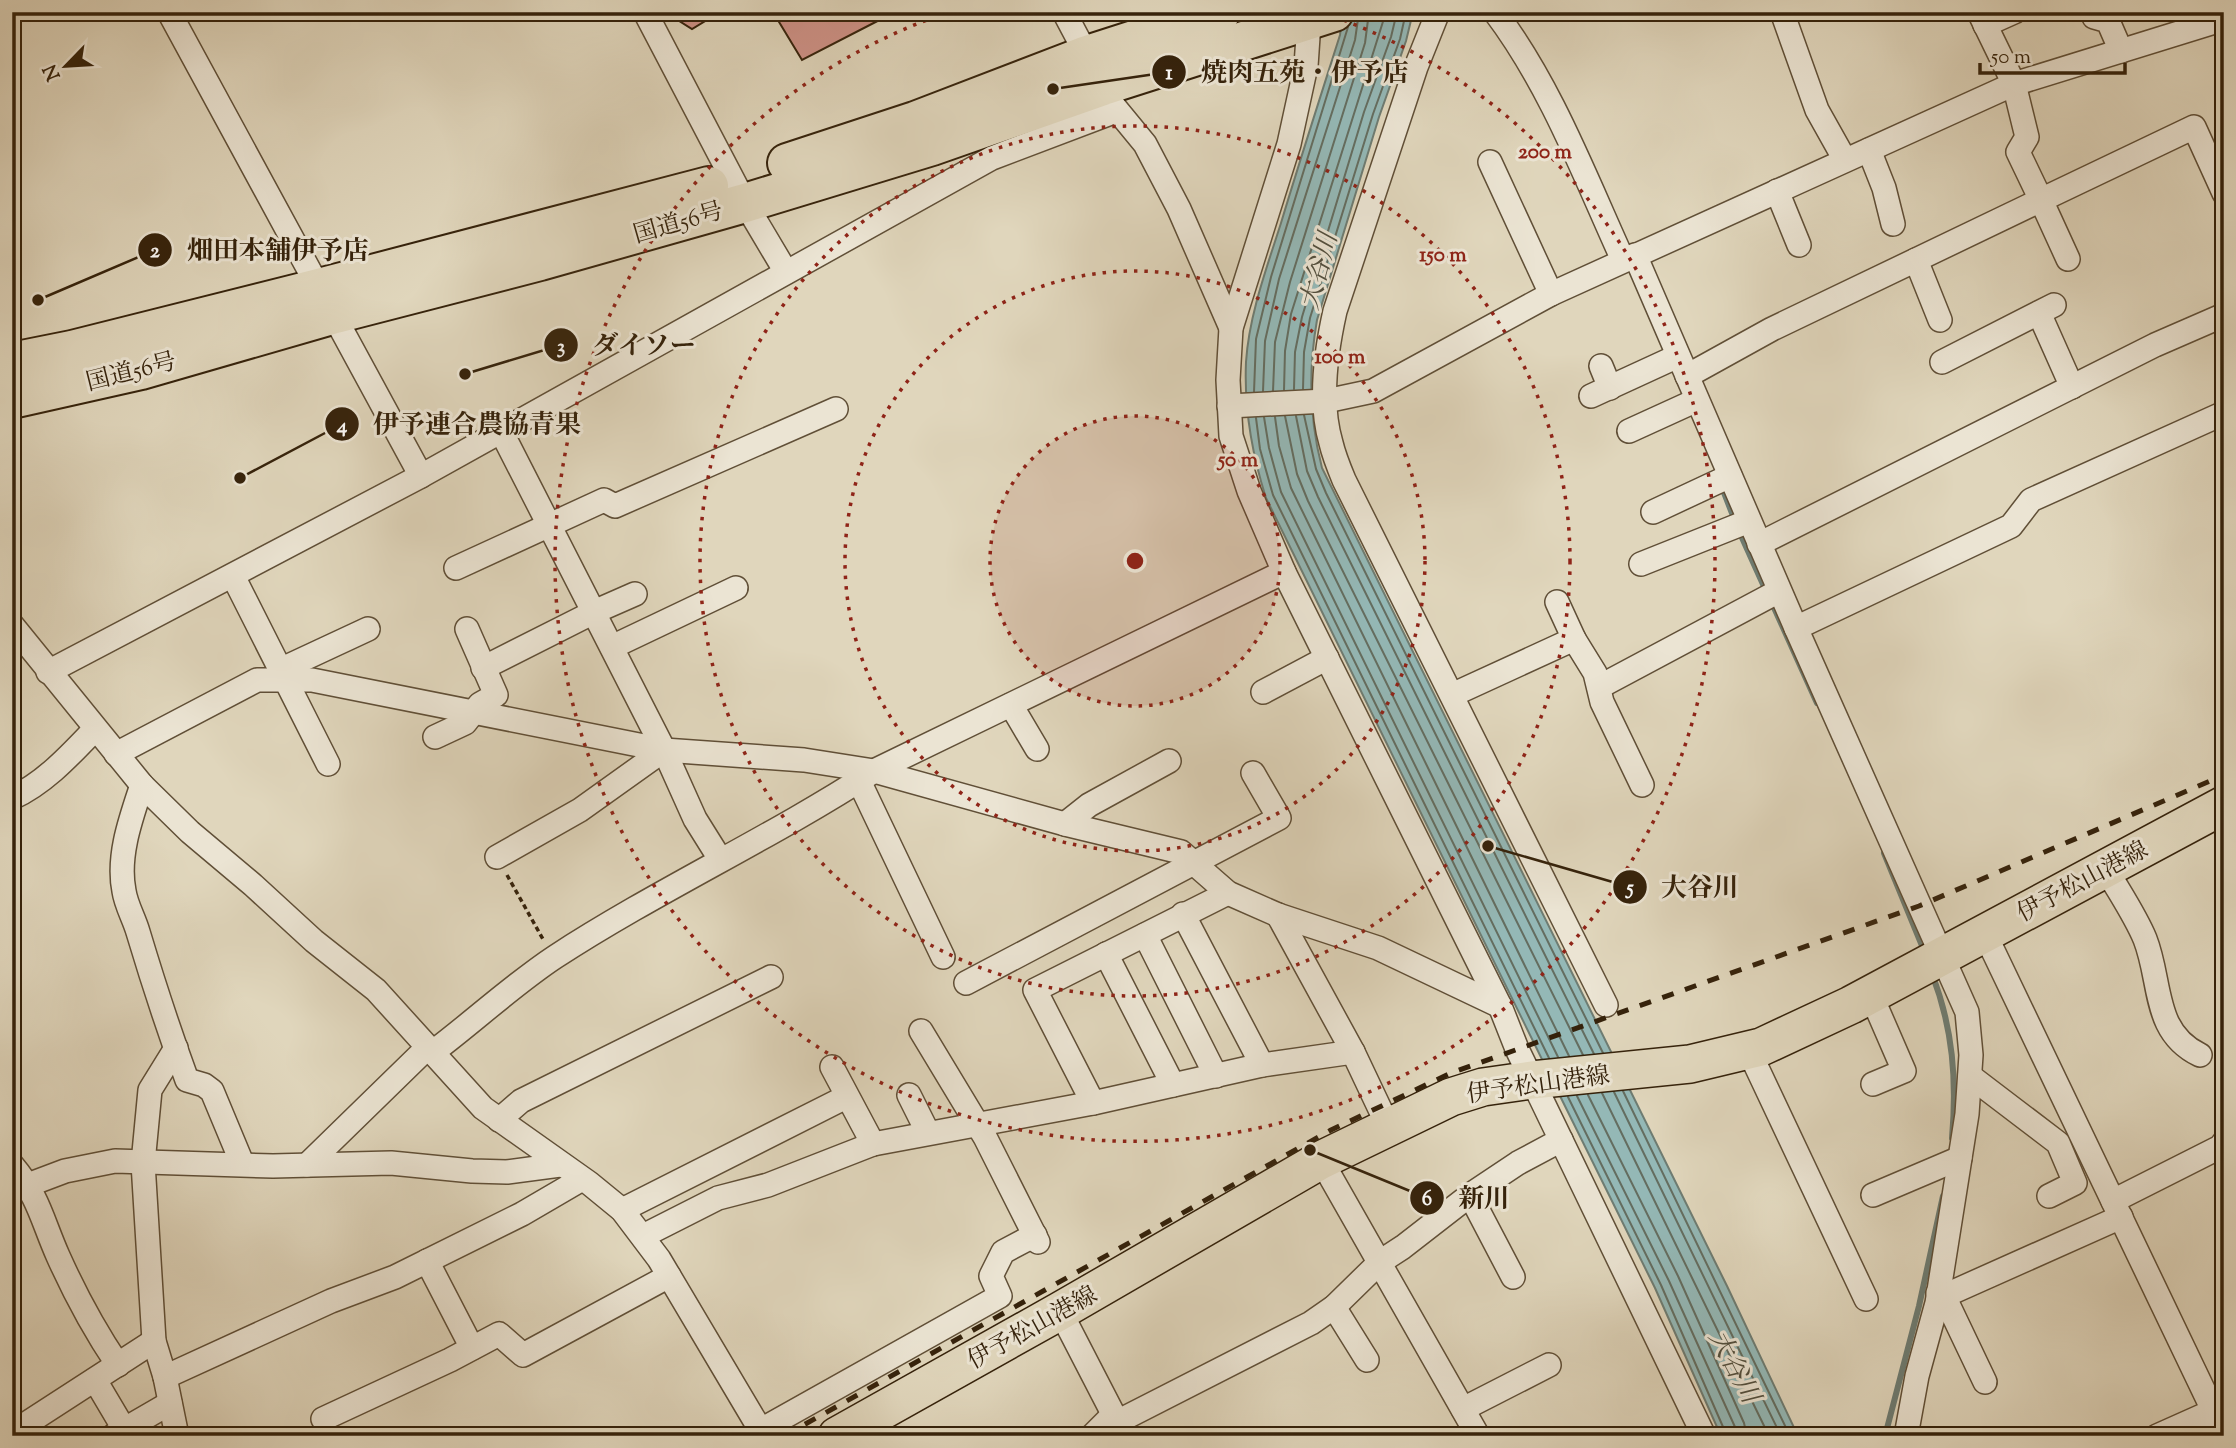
<svg xmlns="http://www.w3.org/2000/svg" width="2236" height="1448" font-family="'Sorts Mill Goudy','Noto Serif JP',serif">
  <style>
    .water { fill: #94b8b6; stroke: #6e7c72; stroke-width: 2 }
    .lines { fill: none; stroke-linecap: round; stroke-linejoin: round }
    .shore { stroke: #646d60; stroke-width: 2 }
    .stream { stroke: #6e7c72; stroke-width: 6 }
    .building { fill: #cf9288; stroke: #35220b; stroke-width: 2 }
    .minor-casing { stroke: #604f37; stroke-width: 26 }
    .primary-casing { stroke: #35220b; stroke-width: 40 }
    .trunk-casing { stroke: #35220b; stroke-width: 42 }
    .path { stroke: #35220b; stroke-width: 3.5; stroke-dasharray: 5 3.5; stroke-linecap: butt }
    .minor { stroke: #ebe4d3; stroke-width: 23 }
    .primary { stroke: #e0d6bc; stroke-width: 37 }
    .trunk { stroke: #e0d6bc; stroke-width: 38 }
    .rail { stroke: #35220b; stroke-width: 5; stroke-dasharray: 12 12; stroke-linecap: butt }
    .ring { fill: none; stroke: #8f2418; stroke-width: 3.5; stroke-dasharray: 3.5 7 }
    .labels { text-anchor: middle; stroke-width: 6; stroke-linejoin: round; paint-order: stroke }
    .street-label { font-size: 24px; fill: #35220b; stroke: #ebe4d3 }
    .water-label { font-size: 26px; font-style: italic; fill: #524f3e; stroke: #ebe4d3 }
    .centre { fill: #8f2418; stroke: #ebe4d3; stroke-width: 3.5 }
    .ring-label { font-size: 21px; text-anchor: middle; font-weight: bold; fill: #8f2418; stroke: #ebe4d3; stroke-width: 6; stroke-linejoin: round; paint-order: stroke }
    .leader { fill: none; stroke: #35220b; stroke-width: 2.5 }
    .callout-dot { fill: #35220b; stroke: #ebe4d3; stroke-width: 2.5 }
    .mark-label { font-size: 21px; text-anchor: middle; font-weight: bold; fill: #fff }
    .callout-label { font-size: 26px; text-anchor: middle; font-weight: bold; fill: #35220b; stroke: #ebe4d3; stroke-width: 6; stroke-linejoin: round; paint-order: stroke }
  </style>
  <rect width="100%" height="100%" fill="#e0d6bc"/>
  <filter id="stains"><feTurbulence type="fractalNoise" baseFrequency=".00286" numOctaves="4"/><feColorMatrix values="0 0 0 0 .2 0 0 0 0 .09 0 0 0 0 .02 0 0 0 .5 -.17"/></filter>
  <radialGradient id="worn" r=".72"><stop offset=".6" stop-color="#630" stop-opacity="0"/><stop offset="1" stop-color="#630" stop-opacity=".3"/></radialGradient>
  <path class="water" d="M1343 12H1413L1406 41 1379 117 1317 320C1308 371 1309 418 1322 468L1727 1286 1798 1436H1721L1655 1288 1562 1100 1266 498C1252 454 1244 408 1246 362 1249 315 1267 267 1281 223 1300 160 1320 98 1340 35Z"/>
  <g class="lines">
    <g class="shore">
      <polyline points="1294,389 1295,352 1302,317 1364,112 1391,37 1397,12"/>
      <polyline points="1303,389 1304,352 1310,318 1373,114 1400,39 1406,12"/>
      <polyline points="1284,390 1285,351 1291,314 1386,12"/>
      <polyline points="1263,391 1265,341 1279,279 1355,40 1359,12"/>
      <polyline points="1273,391 1275,342 1290,282 1365,43 1369,12"/>
      <polyline points="1254,392 1256,339 1271,277 1348,27"/>
      <polyline points="1304,415 1316,469 1326,493 1603,1053"/>
      <polyline points="1285,416 1297,474 1308,501 1583,1055"/>
      <polyline points="1296,416 1307,471 1318,497 1594,1054"/>
      <polyline points="1264,417 1269,448 1281,492 1558,1057"/>
      <polyline points="1275,417 1279,446 1291,488 1569,1056"/>
      <polyline points="1256,418 1260,449 1273,495 1549,1058"/>
      <polyline points="1623,1091 1790,1436"/>
      <polyline points="1614,1092 1781,1436"/>
      <polyline points="1602,1093 1769,1436"/>
      <polyline points="1588,1095 1678,1276 1744,1423 1747,1436"/>
      <polyline points="1577,1096 1669,1281 1735,1427 1736,1436"/>
      <polyline points="1568,1097 1661,1285 1727,1436"/>
    </g>
    <g class="stream">
      <polyline points="1721,485 1735,521"/>
      <polyline points="1739,531 1766,591"/>
      <polyline points="1771,601 1817,703"/>
      <polyline points="1884,853 1925,953"/>
      <path d="M1932 974C1953 1028 1957 1081 1952 1138"/>
      <polyline points="1885,1436 1919,1306 1943,1196"/>
    </g>
  </g>
  <g class="building">
    <polygon points="665,12 720,12 692,29"/>
    <polygon points="773,12 895,12 802,60"/>
  </g>
  <g class="lines">
    <g class="minor-casing">
      <g id="minor">
        <polyline points="169,12 421,476"/>
        <polyline points="645,12 745,203 786,272"/>
        <polyline points="1064,12 1092,65"/>
        <path d="M1438 12 1416 67 1335 311C1326 351 1319 403 1331 443 1334 456 1339 468 1344 480L1606 1005"/>
        <path d="M1495 12C1551 86 1585 177 1623 260"/>
        <polyline points="1782,12 1817,110 1845,160"/>
        <polyline points="1979,12 2014,84 2027,137 2018,152 2041,200 2194,127 2224,193"/>
        <polyline points="2092,12 2094,17 2108,21 2121,51"/>
        <polyline points="1309,22 1306,66 1289,144 1231,328 1228,380 1231,436 1249,491 1284,572 1500,1006 1517,1049 1704,1436"/>
        <polyline points="1985,25 2014,12"/>
        <polyline points="1108,99 1145,144 1179,209 1231,328"/>
        <polyline points="1869,150 1884,188 1893,224"/>
        <polyline points="1490,162 1551,294"/>
        <polyline points="1777,191 1799,245"/>
        <polyline points="1635,255 1796,628 1967,1012 1971,1055 1967,1114 1937,1303 1917,1376 1906,1436"/>
        <polyline points="1916,260 1940,320"/>
        <polyline points="2039,313 2072,387"/>
        <polyline points="1942,362 2054,305"/>
        <polyline points="1601,366 1610,388"/>
        <polyline points="1687,376 1772,329 2041,200 2068,259"/>
        <polyline points="1591,396 1678,356"/>
        <polyline points="1229,406 1326,401 1373,391 1551,294 2014,84 2224,19"/>
        <polyline points="501,431 664,750 695,819 720,859"/>
        <polyline points="1629,431 1697,400"/>
        <polyline points="1653,512 1730,476"/>
        <polyline points="1759,544 2155,345 2224,315"/>
        <polyline points="1641,564 1749,521"/>
        <polyline points="456,568 604,500 615,506 836,409"/>
        <polyline points="233,576 328,764"/>
        <polyline points="1557,602 1574,639 1595,673 1602,702 1642,785"/>
        <polyline points="12,625 142,785 190,832 253,885 314,941 376,990 483,1108 589,1183 622,1210 659,1259 764,1436"/>
        <polyline points="1796,628 2011,526 2031,500 2224,413"/>
        <polyline points="612,647 736,588"/>
        <polyline points="483,668 594,612 635,594"/>
        <polyline points="280,670 368,629"/>
        <polyline points="48,672 421,476 992,158 1116,111"/>
        <polyline points="1599,687 1779,591"/>
        <polyline points="1263,692 1327,658"/>
        <polyline points="1452,695 1574,639"/>
        <polyline points="1011,705 1037,749"/>
        <polyline points="435,737 465,723 480,704 496,695 467,629"/>
        <polyline points="116,754 257,680 312,680 664,750 804,760 874,771 1065,824 1181,852 1228,893 1278,915 1378,948 1500,1006"/>
        <polyline points="859,781 943,957"/>
        <path d="M142 785C131 818 117 856 124 891 126 905 134 918 138 932 153 982 169 1031 187 1080L204 1085 212 1091 242 1163"/>
        <path d="M12 798C45 783 71 754 95 729"/>
        <polyline points="1065,824 1089,805 1169,761"/>
        <polyline points="497,857 580,810 664,750"/>
        <path d="M2106 869C2119 892 2135 915 2145 939 2162 982 2152 1032 2200 1055"/>
        <polyline points="1183,914 1262,1065"/>
        <polyline points="1278,915 1353,1052 1388,1126"/>
        <polyline points="1985,934 2224,1433"/>
        <polyline points="1145,935 1216,1076"/>
        <polyline points="1106,954 1173,1085"/>
        <polyline points="966,983 1279,818 1253,773"/>
        <polyline points="1871,995 1904,1071 1873,1084"/>
        <polyline points="921,1031 985,1137 1038,1242"/>
        <polyline points="176,1048 150,1090 143,1163 154,1341 165,1377 177,1436"/>
        <polyline points="1749,1051 1866,1299"/>
        <path d="M433 1052C473 1022 514 984 555 957 658 890 771 838 874 771L1284 572"/>
        <polyline points="832,1067 873,1144"/>
        <polyline points="1970,1076 2058,1143 2075,1183 2049,1196"/>
        <polyline points="909,1095 928,1133"/>
        <polyline points="1093,1103 1035,990 1228,893"/>
        <polyline points="499,1120 521,1101 771,977"/>
        <polyline points="1321,1160 1478,1436"/>
        <path d="M12 1165C39 1197 42 1220 58 1256 75 1294 95 1331 118 1365"/>
        <polyline points="307,1165 428,1047"/>
        <polyline points="12,1191 65,1171 115,1161 273,1166 391,1163 472,1171 507,1172 560,1165"/>
        <polyline points="1470,1195 1513,1277"/>
        <polyline points="1873,1195 1960,1158"/>
        <polyline points="2113,1201 2220,1147 2224,1142"/>
        <polyline points="622,1210 846,1097"/>
        <polyline points="643,1236 718,1198 768,1185 873,1144 1093,1103 1262,1065 1353,1052"/>
        <polyline points="427,1261 472,1348"/>
        <polyline points="1938,1293 1944,1296 1985,1382"/>
        <polyline points="1944,1296 2121,1217"/>
        <polyline points="1334,1307 1367,1360"/>
        <polyline points="1060,1311 1123,1433"/>
        <polyline points="165,1377 331,1301 395,1277 522,1214 582,1179"/>
        <polyline points="95,1380 124,1429"/>
        <polyline points="1463,1409 1549,1365"/>
        <polyline points="323,1419 450,1360 499,1334 523,1355 669,1276"/>
        <polyline points="1117,1422 1311,1323 1334,1307 1380,1262 1403,1247 1470,1195 1518,1163 1561,1140"/>
        <polyline points="761,1430 1000,1296 991,1276 1003,1252 1035,1235"/>
        <polyline points="12,1433 154,1341"/>
        <polyline points="113,1436 170,1403"/>
        <polyline points="1092,1436 1113,1415"/>
        <polyline points="2157,1436 2213,1411 2224,1402"/>
      </g>
    </g>
    <g class="primary-casing">
      <polyline id="primary" points="837,1436 1060,1311 1321,1160 1451,1097 1483,1087 1532,1080 1690,1064 1761,1047 1851,1005 2224,805"/>
    </g>
    <g class="trunk-casing">
      <g id="trunk">
        <polyline points="787,163 915,121 1087,55 1221,12"/>
        <polyline points="12,362 72,350 319,288 709,186"/>
        <polyline points="12,399 141,370 335,314 540,261 745,203 932,146 1103,86 1334,12"/>
      </g>
    </g>
    <g class="path">
      <polyline points="12,168 16,175"/>
      <polyline points="507,875 544,941"/>
    </g>
    <use href="#minor" class="minor"/>
    <use href="#primary" class="primary"/>
    <use href="#trunk" class="trunk"/>
    <polyline class="rail" points="784,1436 1331,1130 1451,1073 1919,906 2224,775"/>
  </g>
  <circle cx="1135" cy="561" r="145" fill="#8f2418" fill-opacity=".12"/>
  <g class="ring">
    <circle cx="1135" cy="561" r="145"/>
    <circle cx="1135" cy="561" r="290"/>
    <circle cx="1135" cy="561" r="435"/>
    <path d="M1324 13A580 580 0 1 1 946 13"/>
  </g>
  <g class="labels">
    <g class="street-label">
      <text transform="translate(678 222) rotate(-16)" y="8">国道56号</text>
      <text transform="translate(131 371) rotate(-14)" y="8">国道56号</text>
      <text transform="translate(2082 881) rotate(-28)" y="8">伊予松山港線</text>
      <text transform="translate(1538 1084) rotate(-8)" y="8">伊予松山港線</text>
      <text transform="translate(1032 1327) rotate(-29)" y="8">伊予松山港線</text>
    </g>
    <g class="water-label">
      <text transform="translate(1318 271) rotate(-75)" y="9">大谷川</text>
      <text transform="translate(1735 1366) rotate(62)" y="9">大谷川</text>
    </g>
  </g>
  <circle cx="1135" cy="561" r="10" class="centre"/>
  <g class="ring-label">
    <text x="1545" y="158">200 m</text>
    <text x="1443" y="261">150 m</text>
    <text x="1340" y="363">100 m</text>
    <text x="1238" y="466">50 m</text>
  </g>
  <path class="leader" d="M1053 89L1169 72M38 300L155 250M465 374L561 345M240 478L342 424M1488 846L1630 887M1310 1150L1427 1198"/>
  <g class="callout-dot">
    <circle cx="1053" cy="89" r="7"/>
    <circle cx="38" cy="300" r="7"/>
    <circle cx="465" cy="374" r="7"/>
    <circle cx="240" cy="478" r="7"/>
    <circle cx="1488" cy="846" r="7"/>
    <circle cx="1310" cy="1150" r="7"/>
    <circle cx="1169" cy="72" r="18"/>
    <circle cx="155" cy="250" r="18"/>
    <circle cx="561" cy="345" r="18"/>
    <circle cx="342" cy="424" r="18"/>
    <circle cx="1630" cy="887" r="18"/>
    <circle cx="1427" cy="1198" r="18"/>
  </g>
  <g class="mark-label">
    <text x="1169" y="79">1</text>
    <text x="155" y="257">2</text>
    <text x="561" y="353">3</text>
    <text x="342" y="432">4</text>
    <text x="1630" y="894">5</text>
    <text x="1427" y="1205">6</text>
  </g>
  <g class="callout-label">
    <text x="1305" y="81">焼肉五苑・伊予店</text>
    <text x="278" y="259">畑田本舗伊予店</text>
    <text x="644" y="354">ダイソー</text>
    <text x="477" y="433">伊予連合農協青果</text>
    <text x="1700" y="896">大谷川</text>
    <text x="1484" y="1207">新川</text>
  </g>
  <rect width="2236" height="1448" fill="none" stroke="#e0d6bc" stroke-width="42"/>
  <rect x="14" y="14" width="2208" height="1420" fill="none" stroke="#35220b" stroke-width="3.5"/>
  <rect x="21" y="21" width="2194" height="1406" fill="none" stroke="#35220b" stroke-width="2"/>
  <g transform="translate(66 66) rotate(245)" stroke="#ebe4d3" stroke-width="5" paint-order="stroke">
  <path d="M0-5L12 26L0 18L-12 26Z" fill="#35220b"/>
  <text y="-10" font-size="19" font-weight="bold" text-anchor="middle" fill="#35220b">N</text>
  </g>
  <path d="M1980 63v10h145v-10" fill="none" stroke="#35220b" stroke-width="3.5"/>
  <text x="1991" y="63" font-size="21" fill="#35220b" stroke="#ebe4d3" stroke-width="5" paint-order="stroke">50 m</text>
  <rect width="100%" height="100%" filter="url(#stains)"/>
  <rect width="100%" height="100%" fill="url(#worn)"/>
</svg>
